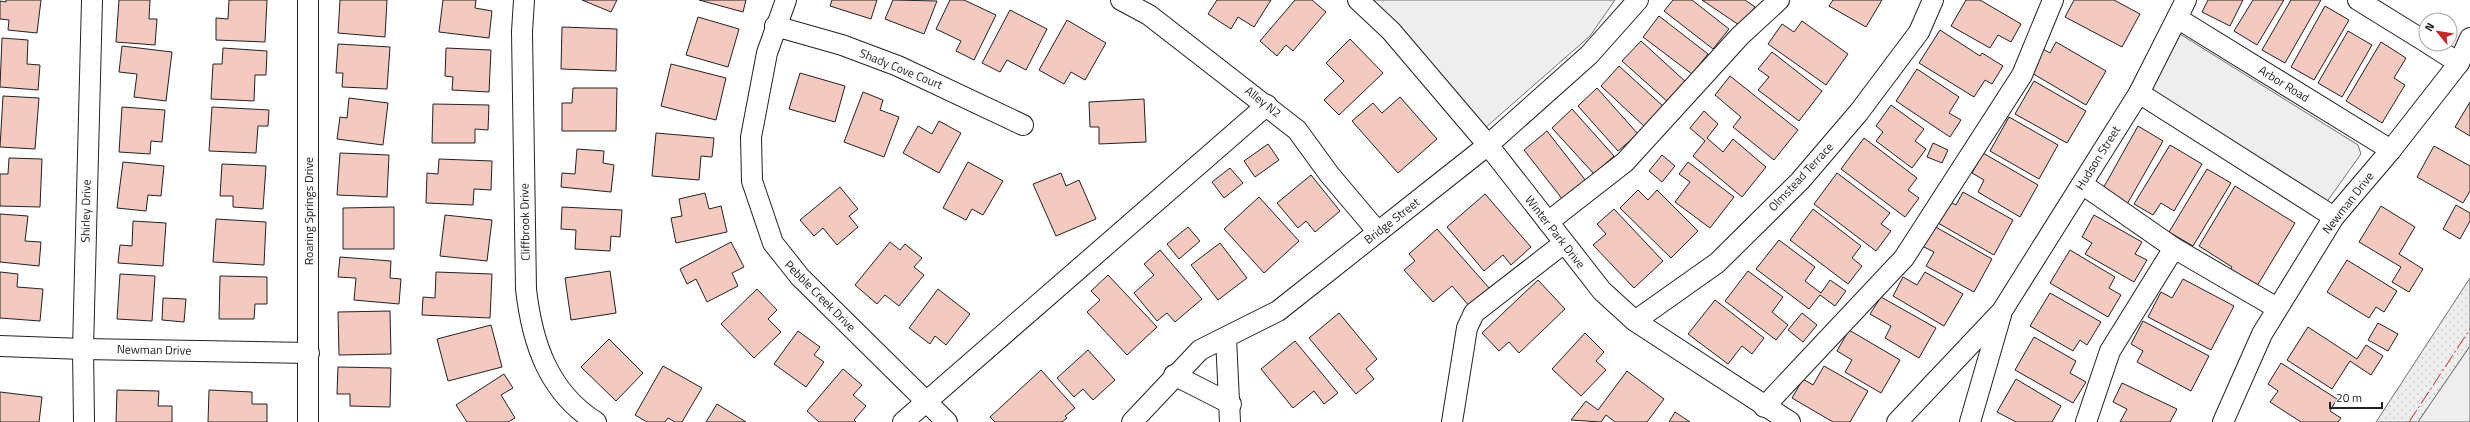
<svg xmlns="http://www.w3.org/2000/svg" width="2470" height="422" font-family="'Titillium Web',sans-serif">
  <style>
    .grass { fill: url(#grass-dots); stroke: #6f6f6f }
    .park { fill: #eee; stroke: #6f6f6f }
    .building { fill: #f3c9c0; stroke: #222 }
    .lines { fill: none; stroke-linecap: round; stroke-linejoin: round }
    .minor-casing { stroke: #222; stroke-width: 22 }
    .minor { stroke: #fff; stroke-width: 20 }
    .power { stroke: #c62828; stroke-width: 1; stroke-dasharray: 14 3 2 3; stroke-linecap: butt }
    .labels { text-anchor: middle; stroke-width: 3; stroke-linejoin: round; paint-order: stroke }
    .street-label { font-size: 12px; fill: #222; stroke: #fff }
  </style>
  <defs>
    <pattern id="grass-dots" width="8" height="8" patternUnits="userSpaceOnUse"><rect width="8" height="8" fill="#eee"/><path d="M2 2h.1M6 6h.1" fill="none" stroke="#ccc" stroke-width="1.8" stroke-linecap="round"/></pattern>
  </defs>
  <rect width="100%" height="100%" fill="#fff"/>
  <polygon class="grass" points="2470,278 2470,346 2418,422 2376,422"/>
  <g class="park">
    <polygon points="1371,0 1615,0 1590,36 1485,128"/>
    <polygon points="2180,34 2358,145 2361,154 2326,203 2148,93 2176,38"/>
    <polygon points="2470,346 2470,422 2418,422"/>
  </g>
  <g class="building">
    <polygon points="6,0 41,0 37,33 8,30 9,20 0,19 0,1 6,2"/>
    <polygon points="119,0 150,0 149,19 157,19 155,45 116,42"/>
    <polygon points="229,0 267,0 265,42 216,40 216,18 228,19"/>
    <polygon points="340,0 387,0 385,37 338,33"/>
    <polygon points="443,0 476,0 475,8 492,11 489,38 439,32"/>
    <polygon points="582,0 617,0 611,12"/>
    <polygon points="699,0 746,0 743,12"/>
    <polygon points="832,0 877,0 871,19 830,6"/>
    <polygon points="893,0 937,1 924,34 885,19"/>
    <polygon points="950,0 964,0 996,15 974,60 956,51 961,41 936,29"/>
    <polygon points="1217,0 1271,0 1254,27 1238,17 1231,29 1208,14"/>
    <polygon points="1295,0 1312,0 1326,12 1293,51 1286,45 1277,56 1260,41"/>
    <polygon points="1673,0 1692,0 1729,29 1713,49 1664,11"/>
    <polygon points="1702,0 1745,0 1755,7 1742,27"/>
    <polygon points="1833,0 1882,0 1866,27 1829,6"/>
    <polygon points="1966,0 1980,0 2021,24 2011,42 1998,35 1990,48 1951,26"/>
    <polygon points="2074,0 2114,0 2140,14 2122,47 2065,17"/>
    <polygon points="2208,0 2243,0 2230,26 2202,12"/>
    <polygon points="2253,0 2284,0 2257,45 2234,31"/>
    <polygon points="2291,0 2321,0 2285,63 2262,50"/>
    <polygon points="2325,6 2349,20 2314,80 2291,67"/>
    <polygon points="1010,10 1047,29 1026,70 1007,60 1000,72 982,63"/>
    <polygon points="1659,16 1708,54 1692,74 1643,37"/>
    <polygon points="698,17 739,29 728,67 686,55"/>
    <polygon points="1067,20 1106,43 1085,80 1071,72 1064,84 1039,70"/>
    <polygon points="1802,21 1848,54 1826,85 1768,44 1782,24 1794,32"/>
    <polygon points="562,27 617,29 616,71 561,69"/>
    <polygon points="1940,30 1980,56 1982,53 2003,66 1992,84 1985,80 1974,97 1919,63"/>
    <polygon points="2348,31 2372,45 2342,97 2318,83"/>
    <polygon points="2,38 28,40 27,64 40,65 38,90 0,87"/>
    <polygon points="1350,39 1383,73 1339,115 1324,100 1344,81 1326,63"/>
    <polygon points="1641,41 1687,83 1669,103 1622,61"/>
    <polygon points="2056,42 2106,71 2086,105 2025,69 2038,46 2050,53"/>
    <polygon points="2381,42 2406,58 2394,78 2405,85 2382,123 2346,101"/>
    <polygon points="338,44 390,47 387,89 342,87 343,73 336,73"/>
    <polygon points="122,46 172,52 166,101 134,97 137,74 119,72"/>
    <polygon points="223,48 267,51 266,75 255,75 254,101 211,99 213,64 222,64"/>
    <polygon points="446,48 491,50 489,92 452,90 453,77 445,76"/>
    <polygon points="1772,52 1822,91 1799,121 1758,90 1769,77 1758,69"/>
    <polygon points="671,64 726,78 716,120 661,106"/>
    <polygon points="1619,66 1664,107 1646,128 1601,86"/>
    <polygon points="1917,69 1959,97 1949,113 1961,120 1950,137 1896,101"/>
    <polygon points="800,73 845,86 835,122 789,109"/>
    <polygon points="1730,76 1798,130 1774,160 1733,127 1741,117 1715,95"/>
    <polygon points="2034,81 2086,111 2067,143 2015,114"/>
    <polygon points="573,88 617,88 616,131 562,131 562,103 572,103"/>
    <polygon points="1597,88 1638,134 1618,151 1578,106"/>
    <polygon points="863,92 883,100 880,110 899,117 884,157 844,142"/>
    <polygon points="3,96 39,98 35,149 0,147"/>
    <polygon points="1400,97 1437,139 1398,173 1352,121 1373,103 1382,113"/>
    <polygon points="349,98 388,103 383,145 337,139 340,117 347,118"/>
    <polygon points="1144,99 1146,142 1099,144 1099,127 1090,127 1089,102"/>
    <polygon points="2470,102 2470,136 2455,127"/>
    <polygon points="433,104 489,105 488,130 475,129 475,143 432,143"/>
    <polygon points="1891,105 1924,129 1915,141 1926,149 1912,168 1876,141 1883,132 1876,126"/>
    <polygon points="122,107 165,110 162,142 151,141 150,154 119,152"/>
    <polygon points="212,107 269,110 268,126 258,126 256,153 209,151"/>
    <polygon points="1572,109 1614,156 1594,174 1552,128"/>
    <polygon points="1704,111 1718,124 1707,138 1723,152 1733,139 1766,167 1742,197 1693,156 1705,141 1690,128"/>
    <polygon points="2009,117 2058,145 2039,179 1990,151"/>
    <polygon points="939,121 961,133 939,173 903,153 918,126 932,134"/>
    <polygon points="2138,126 2163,141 2126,206 2101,192"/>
    <polygon points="1547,131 1586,181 1563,200 1524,150"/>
    <polygon points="656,133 714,138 712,157 701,156 699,180 652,176"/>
    <polygon points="1864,138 1917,178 1908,190 1919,198 1905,217 1841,169"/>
    <polygon points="1933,143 1948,150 1942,163 1927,157"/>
    <polygon points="1268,144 1279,160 1255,177 1244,161"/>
    <polygon points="2170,145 2202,164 2174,211 2161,203 2153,215 2134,204"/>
    <polygon points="2434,146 2470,166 2470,191 2463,203 2417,177"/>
    <polygon points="577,149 604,151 603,163 614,165 611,192 561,187 562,173 575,174"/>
    <polygon points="340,153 389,155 387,197 337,195"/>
    <polygon points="1983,153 2038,185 2020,217 1978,192 1984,180 1972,173"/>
    <polygon points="1662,155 1675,166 1662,182 1649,171"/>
    <polygon points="9,158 42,159 40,207 0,206 0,174 8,174"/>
    <polygon points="439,159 492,161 491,190 474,189 473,205 426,203 427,173 438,174"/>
    <polygon points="123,162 164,166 161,196 148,195 146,211 117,208"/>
    <polygon points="968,162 1003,181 983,215 972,209 966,220 943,208"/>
    <polygon points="1688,162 1734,197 1710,228 1675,202 1690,182 1679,174"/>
    <polygon points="222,164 266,166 263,209 233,207 233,196 220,196"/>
    <polygon points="1230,168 1243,183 1224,198 1212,182"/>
    <polygon points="2207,169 2231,183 2193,246 2169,232"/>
    <polygon points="1061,173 1066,186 1079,180 1096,219 1056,236 1033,184"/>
    <polygon points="1837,173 1890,213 1881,224 1891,231 1876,251 1814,204"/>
    <polygon points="1311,175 1340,211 1315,232 1306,221 1298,228 1277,203"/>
    <polygon points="2235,186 2295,223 2257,286 2230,270 2232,267 2199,246"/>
    <polygon points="840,187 858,209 849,216 858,227 837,245 823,228 814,236 800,220"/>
    <polygon points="1638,190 1648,200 1657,190 1698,231 1671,258 1620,208"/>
    <polygon points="1963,192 2013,220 1994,255 1931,219 1943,198 1956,205"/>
    <polygon points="705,193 709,209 721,206 727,232 676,243 671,218 682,216 679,199"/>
    <polygon points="1485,194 1531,247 1511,265 1503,255 1484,271 1447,227"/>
    <polygon points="1259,197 1299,241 1264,273 1224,229"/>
    <polygon points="2456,205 2470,213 2470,221 2460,239 2443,229"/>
    <polygon points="2381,206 2415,227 2399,254 2423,269 2409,292 2392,282 2401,267 2359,242"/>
    <polygon points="394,207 394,249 343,249 343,208"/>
    <polygon points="562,207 622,210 620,237 611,236 610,251 575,249 576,230 561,229"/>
    <polygon points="1614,209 1663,261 1634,288 1593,245 1606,234 1597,224"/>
    <polygon points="1813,209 1861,246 1852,258 1862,266 1848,284 1790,240"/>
    <polygon points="0,214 28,216 25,241 41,242 39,266 0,262"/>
    <polygon points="445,215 492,220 487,261 440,256"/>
    <polygon points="2094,215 2142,242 2135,254 2147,260 2134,282 2085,254 2092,243 2082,237"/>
    <polygon points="216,219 266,222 264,265 213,262"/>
    <polygon points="133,221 166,223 163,266 118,263 120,245 132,246"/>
    <polygon points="1934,226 1992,259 1974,292 1926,266 1934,252 1922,246"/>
    <polygon points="1188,227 1200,241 1179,259 1167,244"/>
    <polygon points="1437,229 1490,289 1470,307 1452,286 1433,302 1404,270 1415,261 1409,254"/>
    <polygon points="1779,240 1815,267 1805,281 1821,293 1830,280 1846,291 1835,306 1820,295 1809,309 1756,269"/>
    <polygon points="731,242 744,267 732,273 738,286 707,302 696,279 687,284 680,269"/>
    <polygon points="890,242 900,250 905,244 922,258 914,267 924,275 899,306 885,295 877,304 855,285"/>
    <polygon points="1220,243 1247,278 1218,300 1191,265"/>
    <polygon points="1160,250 1202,299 1175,322 1167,313 1157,321 1134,293 1154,275 1144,264"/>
    <polygon points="2070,250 2115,277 2109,288 2121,295 2108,317 2050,283"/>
    <polygon points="340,257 391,261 390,278 401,279 399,304 354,300 356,278 338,277"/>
    <polygon points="2347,260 2397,291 2384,312 2376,307 2369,318 2327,292"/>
    <polygon points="610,271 616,313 571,320 565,278"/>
    <polygon points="1748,271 1783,297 1772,312 1788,325 1776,340 1725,301"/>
    <polygon points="0,272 18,274 17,287 43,289 40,321 0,318"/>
    <polygon points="436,272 492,274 490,318 422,315 423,297 435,298"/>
    <polygon points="1925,272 1963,294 1944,326 1893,296 1903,277 1917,285"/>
    <polygon points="120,274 155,276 152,321 117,319"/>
    <polygon points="1108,275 1157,327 1127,355 1087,312 1100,300 1091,291"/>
    <polygon points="220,276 267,277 267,304 255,304 254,319 219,319"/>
    <polygon points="2183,279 2234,306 2211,350 2148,317 2161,292 2172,298"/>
    <polygon points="1538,280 1565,309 1519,353 1509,342 1499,351 1482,333"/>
    <polygon points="757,289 777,310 768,319 781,332 754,358 721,324"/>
    <polygon points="938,289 970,314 946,345 935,336 930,344 909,328"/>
    <polygon points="2050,293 2101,322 2087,345 2080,340 2073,351 2030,326"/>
    <polygon points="1881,297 1936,328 1919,358 1885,338 1891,326 1870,314"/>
    <polygon points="163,298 186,299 184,322 162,320"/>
    <polygon points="1715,300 1764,338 1752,354 1742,346 1728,364 1688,334"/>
    <polygon points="390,311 391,354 339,355 338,312"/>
    <polygon points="1339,313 1377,359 1366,369 1374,379 1356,394 1309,338"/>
    <polygon points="1802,313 1817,325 1803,342 1788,330"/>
    <polygon points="2143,321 2209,356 2191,391 2137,362 2143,351 2131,344"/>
    <polygon points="2378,323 2398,334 2388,351 2368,340"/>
    <polygon points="491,325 502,367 448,381 437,339"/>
    <polygon points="2308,327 2357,359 2366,345 2383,356 2371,375 2350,361 2332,389 2287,360"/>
    <polygon points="1849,330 1900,360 1881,393 1845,372 1852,360 1837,351"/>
    <polygon points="798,331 820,347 814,355 824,362 806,387 774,364"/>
    <polygon points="1585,333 1604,352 1596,361 1606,370 1581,396 1552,369"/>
    <polygon points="2034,337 2076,361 2070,373 2086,382 2073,403 2015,370"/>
    <polygon points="609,339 643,373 616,401 581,367"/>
    <polygon points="1295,341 1338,393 1324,404 1314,391 1293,408 1261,369"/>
    <polygon points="1088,350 1115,380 1093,400 1083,389 1074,397 1057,378"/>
    <polygon points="2281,363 2337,399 2330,411 2341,418 2338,422 2301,422 2270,402 2278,391 2268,384"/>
    <polygon points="663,366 702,388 682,422 675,422 668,418 665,422 647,422 635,415"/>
    <polygon points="1824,366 1868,391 1850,422 1833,422 1792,398 1803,379 1813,385"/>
    <polygon points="338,367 391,368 390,407 350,406 350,394 337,394"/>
    <polygon points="843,369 862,385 853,395 866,406 854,420 856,422 819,422 807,411"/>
    <polygon points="1041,370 1075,408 1065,416 1067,418 1062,422 995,422 990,417"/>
    <polygon points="1627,371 1664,399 1647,422 1615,422 1606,415 1601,422 1571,420 1586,401 1598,410"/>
    <polygon points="504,374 513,388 501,395 515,418 508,422 467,422 456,405"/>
    <polygon points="2016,379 2061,406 2052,422 2016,422 1997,412"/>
    <polygon points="2122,383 2177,409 2170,422 2120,422 2127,409 2113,402"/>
    <polygon points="117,390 159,391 158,406 172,406 172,422 116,422"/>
    <polygon points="209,390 252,392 252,404 267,404 267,422 208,422"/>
    <polygon points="0,392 42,397 39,422 0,422"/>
    <polygon points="717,404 746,422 706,422"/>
    <polygon points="1675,412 1690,422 1669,422"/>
  </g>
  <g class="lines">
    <g class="minor-casing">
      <g id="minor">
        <path d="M524 0 522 32 526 289C532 342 548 392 596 422"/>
        <polyline points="786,0 767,53 751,137 752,181 773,243 800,277 947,422"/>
        <polyline points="1121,0 1149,15 1297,130 1329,174 1378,232"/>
        <polyline points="1358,0 1391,31 1488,145 1602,291 1635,321 1790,422"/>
        <polyline points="2358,0 2426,42"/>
        <polyline points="2177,18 2391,150"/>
        <polyline points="775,26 842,45 898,66 1023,125"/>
        <polyline points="2429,44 2459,63"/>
        <polyline points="2139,93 2334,217"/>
        <polyline points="2082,184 2174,248 2277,308"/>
        <polyline points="1548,222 1625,162 1740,36 1779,0"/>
        <polyline points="1635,321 1717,263 1800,181 1859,112 1919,32 1933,0"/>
        <polyline points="1226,338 1230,422"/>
        <polyline points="0,346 83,349 309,353"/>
        <polyline points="1174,375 1231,404"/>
        <polyline points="1764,407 1904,258 2022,75 2053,0"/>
        <polyline points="84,422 83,349 92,0"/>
        <polyline points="308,422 308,0"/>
        <polyline points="903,422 1267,105"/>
        <polyline points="1132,422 1200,350 1278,311 1488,145 1589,55 1638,0"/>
        <polyline points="1452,422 1467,328 1474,313 1564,243"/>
        <polyline points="1897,422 2002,311 2139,93 2186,0"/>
        <polyline points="1970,422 2001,315"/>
        <polyline points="2086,422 2110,351 2174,248"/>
        <polyline points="2223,422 2262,334 2334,217 2391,150 2459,63 2470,38"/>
      </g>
    </g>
    <use href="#minor" class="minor"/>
    <polyline class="power" points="2409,422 2470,329"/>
  </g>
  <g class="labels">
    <g class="street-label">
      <text transform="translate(901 69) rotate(22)" y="4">Shady Cove Court</text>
      <text transform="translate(2284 84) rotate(32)" y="4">Arbor Road</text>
      <text transform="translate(1263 102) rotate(38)" y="4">Alley N2</text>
      <text transform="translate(2098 158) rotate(-58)" y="4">Hudson Street</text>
      <text transform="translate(1801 177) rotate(-47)" y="4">Olmstead Terrace</text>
      <text transform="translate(2348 203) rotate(-52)" y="4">Newman Drive</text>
      <text transform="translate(86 211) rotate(-89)" y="4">Shirley Drive</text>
      <text transform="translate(309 211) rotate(-90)" y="4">Roaring Springs Drive</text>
      <text transform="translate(1392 221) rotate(-38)" y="4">Bridge Street</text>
      <text transform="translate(525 222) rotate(-91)" y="4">Cliffbrook Drive</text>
      <text transform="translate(1555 232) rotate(52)" y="4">Winter Park Drive</text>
      <text transform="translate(820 296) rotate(45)" y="4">Pebble Creek Drive</text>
      <text transform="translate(154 350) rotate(1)" y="4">Newman Drive</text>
    </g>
  </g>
  <g transform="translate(2438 32) rotate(300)"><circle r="19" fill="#ffffff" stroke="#a7a7a7"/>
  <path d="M0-3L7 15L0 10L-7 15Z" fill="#c62828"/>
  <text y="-6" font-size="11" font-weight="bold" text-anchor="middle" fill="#222222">N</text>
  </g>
  <path d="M2330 402v6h52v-6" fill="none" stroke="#222222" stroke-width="2"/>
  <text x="2336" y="402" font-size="12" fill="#222222" stroke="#ffffff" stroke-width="3" paint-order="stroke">20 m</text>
</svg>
